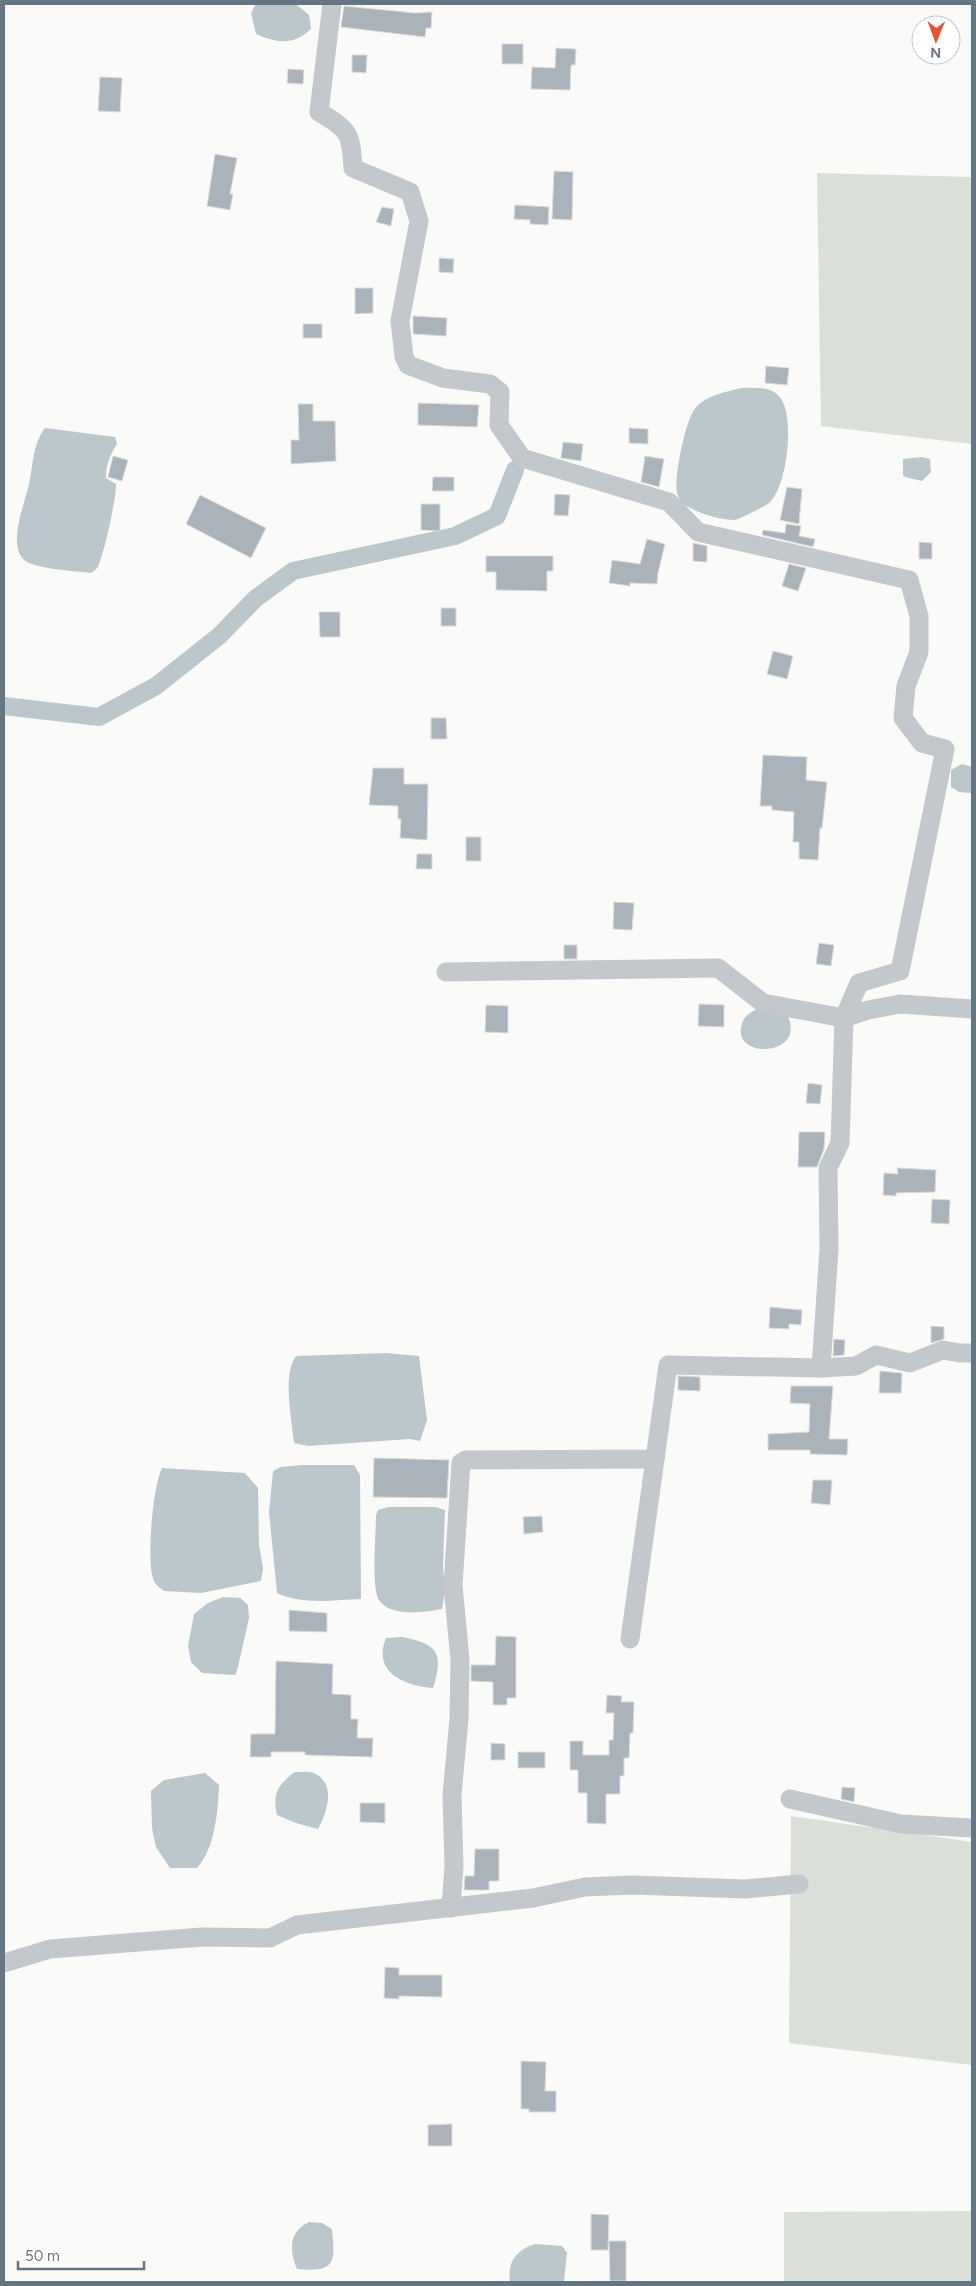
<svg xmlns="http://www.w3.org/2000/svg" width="976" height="2286" font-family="Figtree,sans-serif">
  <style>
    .green { fill: #dadfd7 }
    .water { fill: #bbc7cb }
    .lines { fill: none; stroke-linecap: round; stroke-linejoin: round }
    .canal { stroke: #bbc7cb; stroke-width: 18 }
    .building { fill: #aab3b9; stroke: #dcdcda }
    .street { stroke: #c3c8cc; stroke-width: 19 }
  </style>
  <rect width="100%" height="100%" fill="#fafaf8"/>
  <g class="green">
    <polygon points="817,173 972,177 972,444 821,426"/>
    <polygon points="791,1816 972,1842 972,2065 789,2043"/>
    <polygon points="972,2211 972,2282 784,2282 784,2212"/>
  </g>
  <g class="water">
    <path d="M256 4H296L309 15 311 29C293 46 277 43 256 34L251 13Z"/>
    <path d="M741 388C753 388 769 386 778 395 796 411 788 487 769 503 766 506 739 519 735 520 723 520 705 515 694 510 687 506 681 504 678 496 672 483 685 423 694 410 703 396 726 392 741 388Z"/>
    <path d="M45 428 115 437 117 444C111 452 105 468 106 478L116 484C117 495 103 560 97 568 96 570 93 571 91 573 76 571 32 569 23 559 8 542 25 503 29 484 33 466 33 443 45 428Z"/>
    <polygon points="922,457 930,459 931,472 922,481 905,477 903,475 903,459"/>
    <polygon points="962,764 972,767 972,793 959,792 951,787 951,770"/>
    <path d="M758 1009 788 1017C805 1056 736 1059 741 1028 743 1017 748 1013 758 1009Z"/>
    <path d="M387 1353 419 1356 427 1420 420 1441 410 1439 308 1446 294 1443C292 1420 282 1374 296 1356Z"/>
    <path d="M301 1465H354L360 1475 361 1599C334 1600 302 1605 277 1593L269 1512 273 1471 281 1467Z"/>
    <path d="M162 1468 245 1473 258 1488 259 1545 263 1568 261 1581 201 1593 164 1591C161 1589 157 1586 155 1583 145 1568 153 1485 162 1468Z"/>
    <path d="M389 1507H435L445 1510 443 1566 445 1592 442 1609C425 1612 391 1618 379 1600 371 1588 376 1532 376 1515L378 1510Z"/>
    <polygon points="223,1597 240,1598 248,1605 249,1618 237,1671 235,1675 202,1673 191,1662 188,1646 194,1614 208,1603"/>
    <path d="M402 1637C438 1644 444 1653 433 1688 404 1686 372 1672 386 1638Z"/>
    <path d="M295 1772C300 1772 309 1771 314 1773 337 1784 327 1812 318 1829L296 1823 277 1815C272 1793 278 1785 295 1772Z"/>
    <path d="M205 1773 219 1785C218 1811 215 1848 197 1868H170L156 1847 152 1828 151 1791 164 1780Z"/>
    <path d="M309 2222 322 2223 332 2229C335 2261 337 2273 297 2269 289 2249 289 2232 309 2222Z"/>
    <path d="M535 2244 562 2246 567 2253 564 2282H510C507 2262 516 2250 535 2244Z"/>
  </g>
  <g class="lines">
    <polyline class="canal" points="4,706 99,717 156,686 219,636 255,599 293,571 455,536 497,516 515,470"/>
  </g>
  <g class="building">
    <polygon points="344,6 415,13 432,12 431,28 426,28 425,37 341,27"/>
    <rect x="502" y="44" width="21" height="20"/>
    <polygon points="556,48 576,49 575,65 571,65 570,90 531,89 532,67 555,68"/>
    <polygon points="352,55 367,55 366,73 352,72"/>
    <polygon points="288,69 304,70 303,84 287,83"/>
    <polygon points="100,77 122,78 120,112 98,111"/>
    <polygon points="215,154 237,158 230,194 233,194 230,210 207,206"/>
    <polygon points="554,171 573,172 572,220 552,219"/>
    <polygon points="515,205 549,207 548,225 530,224 530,220 514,219"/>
    <polygon points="382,207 394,209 391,226 376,222"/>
    <polygon points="439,258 454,259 453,273 439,272"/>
    <polygon points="355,288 373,288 373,313 355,314"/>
    <polygon points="413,316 447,318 446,336 413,334"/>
    <rect x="303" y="324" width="19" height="14"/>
    <polygon points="766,366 789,368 787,385 765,383"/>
    <polygon points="418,403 479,405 477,427 418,425"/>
    <polygon points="298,404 313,404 313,421 335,421 336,461 291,464 291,440 299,440"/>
    <polygon points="629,428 648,429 648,444 629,443"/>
    <polygon points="563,442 583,444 581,461 561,458"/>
    <polygon points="113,456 128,460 122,481 108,477"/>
    <polygon points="645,456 664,459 659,487 641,482"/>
    <polygon points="433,477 454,477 454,491 432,491"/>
    <polygon points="787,487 802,489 799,524 780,520"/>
    <polygon points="555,494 570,495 568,516 554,515"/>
    <polygon points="200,495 266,528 251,558 186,524"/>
    <polygon points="421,504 440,504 440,531 421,530"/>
    <polygon points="786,524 801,526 799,536 815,539 813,547 762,535 763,530 785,533"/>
    <polygon points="647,539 665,544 658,573 657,584 630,583 630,586 609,583 612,560 640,564"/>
    <polygon points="919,542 932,543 932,559 919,559"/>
    <polygon points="693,543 707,546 707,562 693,561"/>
    <polygon points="486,556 553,556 553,571 547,571 547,591 496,590 496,572 486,572"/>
    <polygon points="789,564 806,568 798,591 782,586"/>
    <rect x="441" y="608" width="15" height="18"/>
    <polygon points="319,612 340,612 340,637 320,637"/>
    <polygon points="773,651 793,656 787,679 767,674"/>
    <polygon points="431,718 446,718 447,739 431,739"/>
    <polygon points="763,755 807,757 806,780 827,782 822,828 820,828 818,860 799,859 799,842 793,842 794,812 772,810 772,806 760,806"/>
    <polygon points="373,768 404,768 404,784 428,784 427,840 400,838 401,819 398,819 398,806 369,805"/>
    <rect x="466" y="837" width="15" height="24"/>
    <polygon points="417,854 432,854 432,869 416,869"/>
    <polygon points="614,902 634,903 632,930 613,929"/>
    <polygon points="819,943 834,945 831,966 816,964"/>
    <rect x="564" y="945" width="13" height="14"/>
    <polygon points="699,1004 724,1005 724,1027 698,1026"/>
    <polygon points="486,1005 508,1006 508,1033 485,1032"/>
    <polygon points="808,1083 822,1085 820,1104 806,1103"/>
    <polygon points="799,1132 825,1132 824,1149 817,1167 798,1167"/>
    <polygon points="897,1168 936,1170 935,1192 896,1193 896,1196 883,1195 884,1173 898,1174"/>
    <polygon points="932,1199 950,1200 949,1224 931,1223"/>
    <polygon points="770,1307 802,1310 801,1325 789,1324 789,1329 769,1328"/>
    <polygon points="931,1326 944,1327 944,1339 931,1343"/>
    <polygon points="834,1339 845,1340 844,1355 833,1356"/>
    <polygon points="880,1371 902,1373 901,1393 879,1393"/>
    <polygon points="678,1376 700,1377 700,1391 678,1390"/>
    <polygon points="791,1386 833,1386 829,1439 848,1439 847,1455 810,1454 810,1450 768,1450 768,1434 809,1432 810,1404 790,1403"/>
    <polygon points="374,1458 449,1460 447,1498 373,1497"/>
    <polygon points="813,1480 832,1480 830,1505 811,1503"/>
    <polygon points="542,1516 543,1532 524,1534 523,1517"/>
    <polygon points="289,1610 327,1613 327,1632 289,1631"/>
    <polygon points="496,1636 516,1637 516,1698 507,1698 507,1705 493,1705 493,1682 471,1681 471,1665 495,1665"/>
    <polygon points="276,1661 333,1664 332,1694 351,1695 351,1719 358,1719 357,1738 373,1738 372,1757 305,1755 305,1752 271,1752 271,1757 250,1757 251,1734 275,1734"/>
    <polygon points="607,1695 622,1696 621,1702 634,1702 633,1733 630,1733 629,1758 624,1758 624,1776 620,1776 620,1794 606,1794 606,1824 587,1823 587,1793 578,1793 578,1770 570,1770 570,1741 583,1741 583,1755 609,1755 609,1740 613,1740 614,1713 606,1713"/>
    <polygon points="491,1743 505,1744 505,1760 491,1760"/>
    <rect x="518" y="1752" width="27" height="16"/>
    <polygon points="842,1787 855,1788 854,1802 841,1799"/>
    <polygon points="360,1803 385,1803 385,1823 360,1822"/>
    <polygon points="475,1849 499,1849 499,1881 489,1881 489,1890 464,1890 465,1876 474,1876"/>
    <polygon points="385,1967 399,1968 399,1975 442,1975 442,1997 399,1996 399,1999 384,1998"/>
    <polygon points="521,2061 546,2062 545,2091 556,2091 556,2112 529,2112 529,2109 521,2109"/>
    <polygon points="452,2124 452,2146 428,2146 428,2125"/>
    <polygon points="591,2214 609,2215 608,2250 591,2250"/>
    <polygon points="609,2241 626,2241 626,2281 610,2281"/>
  </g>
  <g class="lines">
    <g class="street">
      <path d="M332 4 319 112C349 130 351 132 353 168L410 192 419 221 400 321 404 357 408 365 443 378 490 384 500 392 499 425 522 458 669 502 698 532 909 580 919 616V652L906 686 903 718 922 743 945 749 900 971 859 983 844 1018 840 1143 828 1168 829 1249 821 1368 668 1365 655 1459 466 1460 461 1463 453 1585 460 1660 459 1719 452 1795 454 1866 451 1908"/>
      <polyline points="446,972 718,968 763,1003 844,1018 868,1010 900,1004 972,1009"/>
      <polyline points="821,1368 856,1366 876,1355 910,1363 943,1350 959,1353 972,1353"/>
      <polyline points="630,1639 655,1459"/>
      <polyline points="790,1799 901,1824 972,1828"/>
      <polyline points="4,1963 50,1949 202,1937 270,1938 297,1925 533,1898 585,1887 633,1885 745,1889 799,1884"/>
    </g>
  </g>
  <rect width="976" height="2286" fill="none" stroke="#657683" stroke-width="10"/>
  <g transform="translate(936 40) rotate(181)"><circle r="24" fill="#ffffff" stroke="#c1c8cd"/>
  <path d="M0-4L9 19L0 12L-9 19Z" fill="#e4572e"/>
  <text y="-8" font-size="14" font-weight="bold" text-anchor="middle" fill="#657683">N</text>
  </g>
  <path d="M18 2261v8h126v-8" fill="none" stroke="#657683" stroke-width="2.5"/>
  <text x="25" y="2261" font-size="15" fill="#657683" stroke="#ffffff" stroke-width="4" paint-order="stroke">50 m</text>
</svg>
